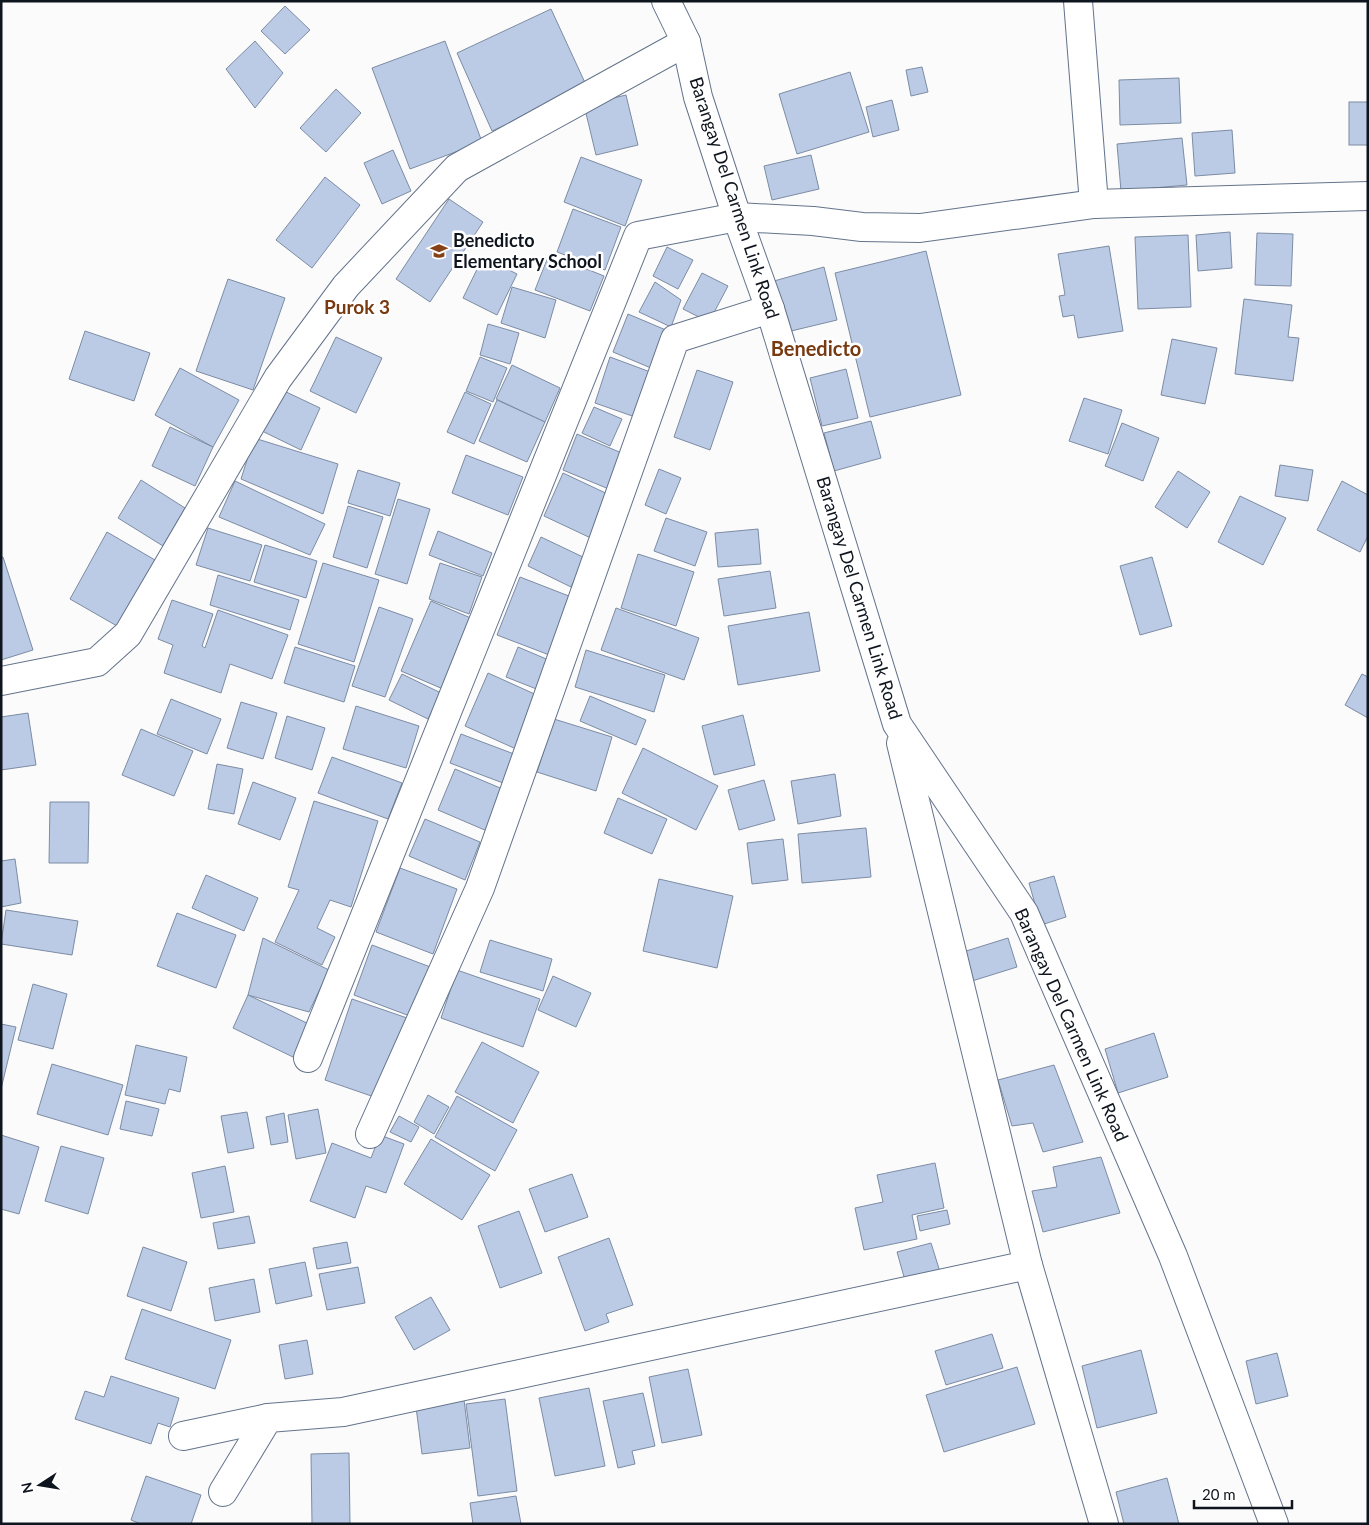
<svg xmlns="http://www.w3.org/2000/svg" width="1369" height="1525" font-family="Lato,sans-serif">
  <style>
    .building { fill: #bbcbe6; stroke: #7c8ca4 }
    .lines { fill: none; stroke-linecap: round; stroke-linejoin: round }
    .minor-casing { stroke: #64738b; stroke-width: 30 }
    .minor { stroke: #fff; stroke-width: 28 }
    .labels { text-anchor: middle; stroke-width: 5; stroke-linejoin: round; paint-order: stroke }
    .street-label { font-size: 18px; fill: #0f151e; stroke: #fff }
    .poi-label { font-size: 18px; font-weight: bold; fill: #0f151e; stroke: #fff; text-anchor: start }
    .neighbourhood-label { font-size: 19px; font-weight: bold; fill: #773a11; stroke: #fff }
    .quarter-label { font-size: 20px; font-weight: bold; fill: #773a11; stroke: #fff }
  </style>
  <rect width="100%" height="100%" fill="#fbfbfb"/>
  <g class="building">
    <polygon points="285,6 310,30 285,54 261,31"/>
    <polygon points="551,9 587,87 492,131 457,53"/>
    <polygon points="255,41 283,73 255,108 226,69"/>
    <polygon points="445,41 482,142 410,169 372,68"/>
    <polygon points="922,67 928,92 911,96 906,70"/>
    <polygon points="850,72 869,132 797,154 779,94"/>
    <polygon points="1179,78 1181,123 1120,125 1119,80"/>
    <polygon points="336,89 361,113 326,152 300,128"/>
    <polygon points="626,95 638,145 596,155 584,105"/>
    <polygon points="892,100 899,130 873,137 866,107"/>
    <rect x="1349" y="102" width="19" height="43"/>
    <polygon points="1232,130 1235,173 1195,176 1192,133"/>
    <polygon points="1182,138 1187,185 1121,191 1117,144"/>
    <polygon points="393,150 411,191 382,204 364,163"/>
    <polygon points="811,155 819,189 772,200 764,166"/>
    <polygon points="581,157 642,180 625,226 564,202"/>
    <polygon points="325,177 360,205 312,268 276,240"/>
    <polygon points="449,199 483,222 430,302 396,279"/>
    <polygon points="573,209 621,227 605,270 557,252"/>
    <polygon points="1230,232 1232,268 1198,271 1196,235"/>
    <polygon points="1257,233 1293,234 1291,286 1255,285"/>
    <polygon points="1188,235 1191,307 1138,309 1135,237"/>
    <polygon points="1109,246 1123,331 1078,338 1074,315 1063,317 1059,296 1065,295 1058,254"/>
    <polygon points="667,247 693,260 678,289 653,276"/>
    <polygon points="926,251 961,395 870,417 835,273"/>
    <polygon points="549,254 604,276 590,311 535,290"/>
    <polygon points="483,257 517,274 497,315 463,298"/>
    <polygon points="824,267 837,320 787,332 774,281"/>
    <polygon points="702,273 728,286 709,322 683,309"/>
    <polygon points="228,279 285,298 253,390 196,371"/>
    <polygon points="655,282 681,300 671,327 639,312"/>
    <polygon points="512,287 556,300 545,338 501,323"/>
    <polygon points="1244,299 1292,305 1288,337 1299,338 1293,381 1235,374"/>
    <polygon points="628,314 673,333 658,371 613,352"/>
    <polygon points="488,324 519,333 510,364 480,355"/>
    <polygon points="85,331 150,353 134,401 69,379"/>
    <polygon points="336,337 382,358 356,413 310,391"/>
    <polygon points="1172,339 1217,348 1205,404 1161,395"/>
    <polygon points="480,357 507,368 493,402 466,391"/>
    <polygon points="610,357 653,373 638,418 595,403"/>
    <polygon points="512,365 560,388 545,422 496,399"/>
    <polygon points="180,368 239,400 213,447 155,415"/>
    <polygon points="846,369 858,418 822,426 810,378"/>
    <polygon points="697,370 733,382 710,450 674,437"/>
    <polygon points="282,390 320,408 301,450 262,431"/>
    <polygon points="465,392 491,404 474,444 447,432"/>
    <polygon points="1084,398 1122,410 1108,454 1069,441"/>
    <polygon points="497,400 545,422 527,462 479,441"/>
    <polygon points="594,407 622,419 610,446 582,433"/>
    <polygon points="871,421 881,458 834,471 824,433"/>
    <polygon points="1122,423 1159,438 1143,481 1105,466"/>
    <polygon points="170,427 213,447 195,486 152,466"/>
    <polygon points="577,434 631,457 616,492 563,470"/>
    <polygon points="254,438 338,464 323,514 241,479"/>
    <polygon points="466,455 523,477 508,515 452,493"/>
    <polygon points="1280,465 1313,470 1308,501 1275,496"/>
    <polygon points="659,469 681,478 666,514 645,505"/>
    <polygon points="358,470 400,483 390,516 348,503"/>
    <polygon points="1178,471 1210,492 1187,528 1155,507"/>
    <polygon points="563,473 614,497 595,540 544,516"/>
    <polygon points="141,480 185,508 163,546 118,518"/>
    <polygon points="235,481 325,524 310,555 219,517"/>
    <polygon points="1342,481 1368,495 1368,536 1360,552 1317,530"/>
    <polygon points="1240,496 1286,518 1263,565 1218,542"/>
    <polygon points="398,499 430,509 407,584 375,574"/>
    <polygon points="348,506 383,517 367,568 333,557"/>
    <polygon points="666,518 707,532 695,566 654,551"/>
    <polygon points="208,528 262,545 250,581 196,565"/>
    <polygon points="758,529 761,564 718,567 715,533"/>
    <polygon points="438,531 492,553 483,576 429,555"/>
    <polygon points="107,532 155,560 117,626 70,599"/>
    <polygon points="541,537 585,558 571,587 528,566"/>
    <polygon points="265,545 317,561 306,598 254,582"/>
    <polygon points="638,554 694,572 676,626 621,608"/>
    <polygon points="3,557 33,650 1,660 1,558"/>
    <polygon points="1152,557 1172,626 1140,635 1120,566"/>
    <polygon points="323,563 379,580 354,662 298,644"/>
    <polygon points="440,563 482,577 469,614 429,599"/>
    <polygon points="770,571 776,608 724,616 718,579"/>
    <polygon points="218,575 299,600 290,630 210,605"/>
    <polygon points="520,577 574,598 552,656 497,635"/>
    <polygon points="172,600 213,614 202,646 205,648 218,610 288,635 272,679 230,664 221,693 164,673 173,645 158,639"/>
    <polygon points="431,601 473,619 443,689 401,671"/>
    <polygon points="379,607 413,619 385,697 352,686"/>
    <polygon points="616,608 699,638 684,680 601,650"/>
    <polygon points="809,612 820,671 738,685 728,626"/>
    <polygon points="295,647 355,666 344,702 284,683"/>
    <polygon points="518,647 551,661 539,690 506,677"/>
    <polygon points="586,650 665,675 654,712 575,687"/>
    <polygon points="488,673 539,696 516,749 465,726"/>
    <polygon points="402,674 441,693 428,719 389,700"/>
    <polygon points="1362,674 1368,677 1368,718 1345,705"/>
    <polygon points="590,696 646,720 636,745 580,721"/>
    <polygon points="171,699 221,719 207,754 157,734"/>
    <polygon points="241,702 277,713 263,759 227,748"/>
    <polygon points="356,706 419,726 406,768 343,749"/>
    <polygon points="28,713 36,765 1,770 1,717"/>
    <polygon points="743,715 755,765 714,775 702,726"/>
    <polygon points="287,716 325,728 312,770 275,758"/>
    <polygon points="554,719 612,737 596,791 537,772"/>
    <polygon points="141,729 193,751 174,796 122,775"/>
    <polygon points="461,734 514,754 503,783 450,763"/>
    <polygon points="643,748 718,786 696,830 622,793"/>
    <polygon points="332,757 402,783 388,819 318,793"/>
    <polygon points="217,764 243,769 234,814 208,809"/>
    <polygon points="455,769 505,790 487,831 438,810"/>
    <polygon points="835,774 841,816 798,824 791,781"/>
    <polygon points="764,780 775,820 739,830 728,790"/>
    <polygon points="253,782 296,798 280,840 238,824"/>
    <polygon points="618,798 667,819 652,854 604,833"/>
    <polygon points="314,801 378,821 351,907 330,900 317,928 335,937 322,965 275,942 299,890 288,887"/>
    <polygon points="50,802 89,802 88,863 49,863"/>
    <polygon points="425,819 480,842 465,880 409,856"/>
    <polygon points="866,828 871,877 802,883 798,834"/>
    <polygon points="783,839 788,880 752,884 747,843"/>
    <polygon points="15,859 21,903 1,907 1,861"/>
    <polygon points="400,868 457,889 433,954 376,932"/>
    <polygon points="206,875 258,898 244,931 192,908"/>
    <polygon points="1054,876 1066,917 1041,925 1029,883"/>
    <polygon points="659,879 733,896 717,968 643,951"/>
    <polygon points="6,910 78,921 72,955 1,944"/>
    <polygon points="177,913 236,935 216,988 157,966"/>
    <polygon points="263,938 329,970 309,1012 248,995"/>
    <polygon points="1008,938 1017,967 972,981 963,952"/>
    <polygon points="490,940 552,959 543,991 480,972"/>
    <polygon points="372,945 433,968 415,1018 354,995"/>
    <polygon points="457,970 540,999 523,1047 441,1018"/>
    <polygon points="553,976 591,993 576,1027 538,1010"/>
    <polygon points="33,984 67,994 53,1049 18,1040"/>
    <polygon points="248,995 311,1025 295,1058 233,1028"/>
    <polygon points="352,999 410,1019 383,1100 325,1080"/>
    <polygon points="1,1024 16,1027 1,1089"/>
    <polygon points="1154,1033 1168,1077 1118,1093 1105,1049"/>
    <polygon points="482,1042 539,1072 513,1123 455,1092"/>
    <polygon points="136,1045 187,1057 180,1092 169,1089 165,1104 125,1095"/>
    <polygon points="52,1064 123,1085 108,1135 37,1114"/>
    <polygon points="1054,1065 1083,1142 1043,1152 1033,1123 1012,1126 998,1080"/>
    <polygon points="428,1095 449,1107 434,1134 414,1122"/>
    <polygon points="457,1096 517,1130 495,1171 435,1137"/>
    <polygon points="126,1101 159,1109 152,1136 120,1129"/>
    <polygon points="318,1109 326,1153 296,1159 288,1115"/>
    <polygon points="247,1112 254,1148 228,1153 221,1116"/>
    <polygon points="284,1113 288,1142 271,1145 266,1117"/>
    <polygon points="399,1116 419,1127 411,1142 390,1132"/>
    <polygon points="1,1135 39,1147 19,1214 1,1209"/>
    <polygon points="380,1135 404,1144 386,1193 366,1186 355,1218 310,1201 332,1143 371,1158"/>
    <polygon points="431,1139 490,1175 462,1220 404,1184"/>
    <polygon points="61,1146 104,1158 88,1214 45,1201"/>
    <polygon points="1101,1157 1120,1213 1043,1232 1032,1191 1057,1187 1053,1167"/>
    <polygon points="935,1163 944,1208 912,1215 917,1239 864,1250 855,1208 883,1202 877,1175"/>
    <polygon points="225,1166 234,1212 201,1218 192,1173"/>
    <polygon points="572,1174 588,1217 545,1232 529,1189"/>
    <polygon points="947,1210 950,1224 920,1231 917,1216"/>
    <polygon points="519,1211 542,1273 500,1288 478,1226"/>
    <polygon points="249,1216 255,1243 218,1249 213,1223"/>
    <polygon points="609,1238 633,1305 606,1314 609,1322 585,1331 558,1257"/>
    <polygon points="347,1242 351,1263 317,1269 313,1248"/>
    <polygon points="931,1243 941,1275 906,1284 897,1252"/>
    <polygon points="143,1247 187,1262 171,1311 127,1296"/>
    <polygon points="305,1262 312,1296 276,1304 269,1269"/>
    <polygon points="358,1267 365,1303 327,1310 319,1274"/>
    <polygon points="254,1279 260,1312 215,1321 209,1288"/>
    <polygon points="431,1297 450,1330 414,1350 395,1317"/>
    <polygon points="142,1309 231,1340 215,1389 125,1359"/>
    <polygon points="992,1334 1003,1368 946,1385 935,1351"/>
    <polygon points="307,1340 313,1374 285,1379 279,1345"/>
    <polygon points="1141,1350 1157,1413 1097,1428 1082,1366"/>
    <polygon points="1277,1353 1288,1396 1256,1404 1246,1361"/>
    <polygon points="1017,1367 1035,1424 944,1452 926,1395"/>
    <polygon points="688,1369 702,1435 662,1443 649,1377"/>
    <polygon points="111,1376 179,1398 170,1427 158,1423 151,1444 75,1419 85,1391 104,1397"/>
    <polygon points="589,1388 605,1466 555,1476 539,1398"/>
    <polygon points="643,1393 655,1446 632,1451 635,1464 618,1468 603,1401"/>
    <polygon points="505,1399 517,1491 478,1496 466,1404"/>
    <polygon points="464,1400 470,1448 422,1454 416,1407"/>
    <polygon points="349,1453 350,1524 312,1524 311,1454"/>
    <polygon points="146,1476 201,1495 191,1524 141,1524 131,1520"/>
    <polygon points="1167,1478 1179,1524 1124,1524 1116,1492"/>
    <polygon points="516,1496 521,1524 473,1524 470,1503"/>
  </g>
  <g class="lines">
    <g class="minor-casing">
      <g id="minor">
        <polyline points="666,1 686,42 698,97 737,217 770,309 897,724 1024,913 1173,1256 1274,1524"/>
        <polyline points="1078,1 1094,204"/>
        <polyline points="1,681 97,662 128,634 278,378 346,286 457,168 686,42"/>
        <polyline points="901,743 1028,1265 1104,1524"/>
        <polyline points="308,1058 638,236 737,217 813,221 862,227 920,228 1094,204 1368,196"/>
        <polyline points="370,1134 480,888 675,339 770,309"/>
        <polyline points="183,1436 268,1418"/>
        <polyline points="223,1492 268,1418 343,1412 1028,1265"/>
      </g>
    </g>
    <use href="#minor" class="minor"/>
  </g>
  <defs>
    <g id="school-bare" transform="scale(1.35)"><path d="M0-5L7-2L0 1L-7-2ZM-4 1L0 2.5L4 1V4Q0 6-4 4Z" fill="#864216" stroke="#fff" stroke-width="2.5" paint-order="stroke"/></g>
  </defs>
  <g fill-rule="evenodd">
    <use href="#school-bare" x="439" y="251"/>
  </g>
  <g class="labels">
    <g class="street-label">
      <text transform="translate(734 198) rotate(72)" y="6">Barangay Del Carmen Link Road</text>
      <text transform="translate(859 598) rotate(73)" y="6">Barangay Del Carmen Link Road</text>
      <text transform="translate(1071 1025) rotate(66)" y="6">Barangay Del Carmen Link Road</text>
    </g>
    <g class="poi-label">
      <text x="453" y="247">Benedicto<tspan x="453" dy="21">Elementary School</tspan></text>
    </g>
    <g class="neighbourhood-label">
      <text x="357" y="314">Purok 3</text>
    </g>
    <g class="quarter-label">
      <text x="816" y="356">Benedicto</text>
    </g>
  </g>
  <rect width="1369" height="1525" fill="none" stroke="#0f151e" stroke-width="5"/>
  <g transform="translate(40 1485) rotate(258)" stroke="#ffffff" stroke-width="4" paint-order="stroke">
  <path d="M0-4L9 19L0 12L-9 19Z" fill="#0f151e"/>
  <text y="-8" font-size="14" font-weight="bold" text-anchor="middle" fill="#0f151e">N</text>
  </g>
  <path d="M1194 1500v8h98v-8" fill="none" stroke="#0f151e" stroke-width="2.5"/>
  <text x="1202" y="1500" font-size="15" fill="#0f151e" stroke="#ffffff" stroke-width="4" paint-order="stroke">20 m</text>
</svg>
